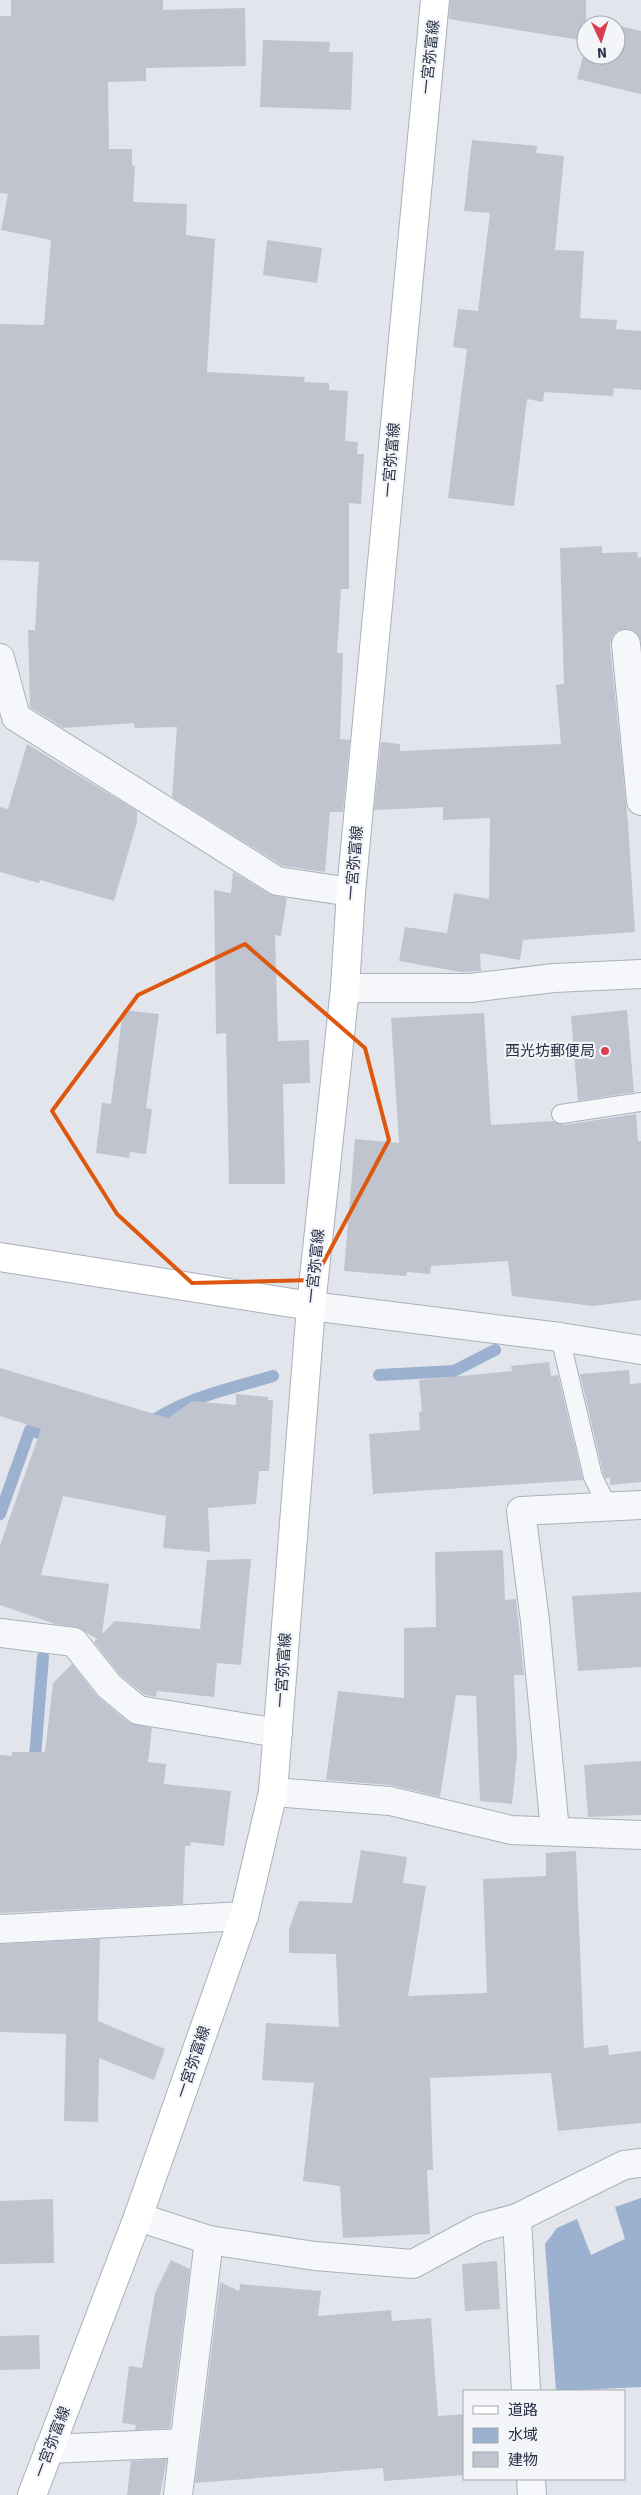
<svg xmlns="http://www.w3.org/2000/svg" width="641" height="2495" font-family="Signika,'Noto Sans JP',sans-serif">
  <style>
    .water { fill: #9bb1cf }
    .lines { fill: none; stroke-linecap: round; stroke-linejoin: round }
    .stream { stroke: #9bb1cf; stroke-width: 12 }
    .building { fill: #bfc4cf }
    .lane-casing { stroke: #aab0ba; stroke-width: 20 }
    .street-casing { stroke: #aab0ba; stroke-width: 30 }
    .secondary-casing { stroke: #aab0ba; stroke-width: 30 }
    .lane { stroke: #f6f7fa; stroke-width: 18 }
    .street { stroke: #f6f7fa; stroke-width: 28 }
    .secondary { stroke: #fff; stroke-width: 28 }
    .marked { fill: none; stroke: #de570f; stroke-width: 4; stroke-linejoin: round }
    .poi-dot { fill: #da3e4c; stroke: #f3f5f9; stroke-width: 2 }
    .labels { text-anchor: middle; stroke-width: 4.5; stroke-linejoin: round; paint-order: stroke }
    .street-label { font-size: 15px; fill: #293146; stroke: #f3f5f9 }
    .poi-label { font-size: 15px; fill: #293146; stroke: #f3f5f9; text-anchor: end }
  </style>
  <rect width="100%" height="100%" fill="#e2e6ec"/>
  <polygon class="water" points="641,2198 641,2387 556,2391 545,2244 557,2228 577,2219 591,2255 625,2239 615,2207"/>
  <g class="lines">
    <g class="stream">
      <polyline points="379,1375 454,1371 495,1350"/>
      <path d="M146 1426C182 1398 230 1389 273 1376"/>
      <polyline points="0,1514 30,1430 54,1438"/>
      <polyline points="34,1769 43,1657"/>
    </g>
  </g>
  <g class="building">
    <polygon points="11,0 163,0 163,10 245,8 246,66 146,68 146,81 108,82 109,149 132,149 132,165 135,166 133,202 187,204 186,235 215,239 207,372 305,377 304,382 329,383 329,390 348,391 345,441 358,442 357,454 364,454 361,504 349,503 349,589 341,589 337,653 343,653 340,739 350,740 343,812 330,812 325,872 283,866 172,797 177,727 135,728 134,723 63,728 30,707 28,630 35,630 39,562 0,560 0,324 44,325 51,240 1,230 8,194 0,193 0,16 11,16"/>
    <polygon points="450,0 586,0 586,41 449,19"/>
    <polygon points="592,19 641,31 641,94 577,79 586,45 586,55 616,55 616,25 591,25"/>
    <polygon points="263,40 330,42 329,52 353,52 351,110 260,107"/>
    <polygon points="472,140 537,146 536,153 564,156 555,250 584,251 580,318 617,320 616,329 641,331 641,390 614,388 613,396 544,392 543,402 527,399 514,506 448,498 467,349 453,347 458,309 478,311 490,213 464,211"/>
    <polygon points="267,240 322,248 317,283 263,275"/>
    <polygon points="602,546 602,553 637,552 638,558 641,557 641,641 633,630 624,629 617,631 612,637 610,645 628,823 635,932 523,940 520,960 480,953 481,971 461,972 399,961 405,927 447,933 454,893 489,899 490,818 443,820 443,807 374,810 381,742 400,744 400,751 561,744 556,685 564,684 560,548"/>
    <polygon points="27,744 137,811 137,822 114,901 40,880 39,883 0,872 0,807 8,809"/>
    <polygon points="233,872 269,894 287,898 281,936 275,935 278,1041 309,1040 310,1083 283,1084 285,1184 229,1184 226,1033 216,1034 214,890 231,893"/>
    <polygon points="123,1010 159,1014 146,1108 152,1109 146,1154 130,1152 129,1158 96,1153 102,1103 111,1104"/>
    <polygon points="627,1010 634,1092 578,1101 571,1016"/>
    <polygon points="484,1013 491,1125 553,1121 563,1125 636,1114 638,1141 641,1141 641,1300 593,1306 512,1296 508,1261 431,1266 430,1274 407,1272 406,1276 344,1271 355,1139 399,1143 391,1018"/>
    <polygon points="549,1362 551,1376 558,1375 583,1480 373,1494 369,1434 420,1430 419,1412 422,1411 419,1380 512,1371 511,1366"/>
    <polygon points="0,1368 168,1418 192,1401 236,1405 236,1394 268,1397 268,1400 273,1400 269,1471 259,1471 256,1504 208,1508 210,1552 163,1548 166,1516 63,1496 41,1575 109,1584 102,1634 115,1621 200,1629 207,1560 251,1559 241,1665 217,1663 214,1697 157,1691 156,1697 145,1695 120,1675 94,1642 97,1639 77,1627 55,1624 0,1605 0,1545 41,1429 0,1416"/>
    <polygon points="629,1370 630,1384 641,1383 641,1482 610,1485 610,1478 605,1478 603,1473 580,1374"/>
    <polygon points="503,1550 505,1600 516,1599 524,1675 514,1675 517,1755 512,1804 480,1801 476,1696 456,1695 440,1797 391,1785 326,1780 338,1691 404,1698 404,1628 436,1627 435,1552"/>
    <polygon points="641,1592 641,1667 578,1671 572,1596"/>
    <polygon points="72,1664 97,1696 128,1722 152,1728 148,1762 166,1764 164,1784 231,1791 224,1846 191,1842 190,1846 185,1846 183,1904 0,1913 0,1755 12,1756 12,1752 45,1752 53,1683"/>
    <polygon points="641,1761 641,1815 588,1817 584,1765"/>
    <polygon points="361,1850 407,1857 403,1883 426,1886 408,1996 487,1993 483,1879 546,1876 546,1853 576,1851 584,2048 608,2045 609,2055 641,2051 641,2123 558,2131 551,2073 430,2078 433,2170 427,2170 430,2234 343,2238 340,2186 303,2181 314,2083 262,2080 266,2023 339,2027 336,1954 289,1953 289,1929 299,1901 352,1903"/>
    <polygon points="100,1939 98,2021 165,2049 154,2080 99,2058 98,2122 64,2121 66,2034 0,2032 0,1944"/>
    <polygon points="53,2199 54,2263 0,2264 0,2201"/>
    <polygon points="171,2260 190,2269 170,2428 135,2430 136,2425 122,2423 129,2366 142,2368 155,2293"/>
    <polygon points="497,2261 500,2309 465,2311 462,2264"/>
    <polygon points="220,2282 239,2291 240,2284 321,2291 318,2316 391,2310 392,2321 431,2318 438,2416 465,2414 465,2475 384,2481 383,2468 195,2483"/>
    <polygon points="39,2335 40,2369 0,2370 0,2336"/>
    <polygon points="167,2459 160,2495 127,2495 131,2461"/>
  </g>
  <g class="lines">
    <g class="lane-casing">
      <g id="lane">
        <polyline points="561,1114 641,1102"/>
        <polyline points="560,1337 593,1477 608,1507"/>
      </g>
    </g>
    <g class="street-casing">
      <g id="street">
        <polyline points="626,644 641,801"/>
        <polyline points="0,658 16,717 277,881 351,892"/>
        <polyline points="345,988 470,988 554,978 641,974"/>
        <polyline points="311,1306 560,1337 641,1350"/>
        <polyline points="0,1633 74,1642 109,1686 138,1710 278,1733"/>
        <polyline points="273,1792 390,1801 511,1830 641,1835"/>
        <polyline points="555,1831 535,1621 521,1511 641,1505"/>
        <polyline points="0,1929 244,1916"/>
        <polyline points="138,2217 209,2240 315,2256 413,2264 480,2228 517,2218 624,2165 641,2163"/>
        <polyline points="517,2218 526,2391"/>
        <polyline points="49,2449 184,2443"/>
        <polyline points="531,2479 532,2495"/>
        <polyline points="178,2495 209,2240"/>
      </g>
    </g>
    <g class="secondary-casing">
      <g id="secondary">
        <polyline points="0,1257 311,1306"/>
        <polyline points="32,2495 138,2217 244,1916 273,1792 311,1306 345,988 351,892 435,0"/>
      </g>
    </g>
    <use href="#lane" class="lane"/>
    <use href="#street" class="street"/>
    <use href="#secondary" class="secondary"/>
  </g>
  <path class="marked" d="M245 944 365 1048 389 1140 314 1280 192 1283 117 1214 52 1111 138 995Z"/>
  <circle class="poi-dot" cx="605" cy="1051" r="5"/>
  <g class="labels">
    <g class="street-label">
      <text transform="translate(430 57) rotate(-84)" y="5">一宮弥富線</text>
      <text transform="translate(391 460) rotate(-85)" y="5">一宮弥富線</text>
      <text transform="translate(354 863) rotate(-85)" y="5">一宮弥富線</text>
      <text transform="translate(315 1266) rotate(-84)" y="5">一宮弥富線</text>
      <text transform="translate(283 1670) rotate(-86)" y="5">一宮弥富線</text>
      <text transform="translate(193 2062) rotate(-71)" y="5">一宮弥富線</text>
      <text transform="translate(52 2442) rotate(-69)" y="5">一宮弥富線</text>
    </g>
    <g class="poi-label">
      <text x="595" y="1056">西光坊郵便局</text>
    </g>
  </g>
  <rect x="463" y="2390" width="162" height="90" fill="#f3f5f9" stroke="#a2a7b1"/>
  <rect x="473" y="2406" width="25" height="8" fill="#ffffff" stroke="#a2a7b1"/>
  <text x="508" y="2415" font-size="15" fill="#293146">道路</text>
  <rect x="473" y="2428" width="25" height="15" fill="#9bb1cf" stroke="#a2a7b1"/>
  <text x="508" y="2440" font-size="15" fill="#293146">水域</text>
  <rect x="473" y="2452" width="25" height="15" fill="#bfc4cf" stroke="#a2a7b1"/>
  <text x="508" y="2465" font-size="15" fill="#293146">建物</text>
  <g transform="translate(601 40) rotate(176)"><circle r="24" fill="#f3f5f9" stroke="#a2a7b1"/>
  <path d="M0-4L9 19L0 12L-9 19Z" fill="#da3e4c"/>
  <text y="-8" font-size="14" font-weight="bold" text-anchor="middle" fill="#293146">N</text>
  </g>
</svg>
